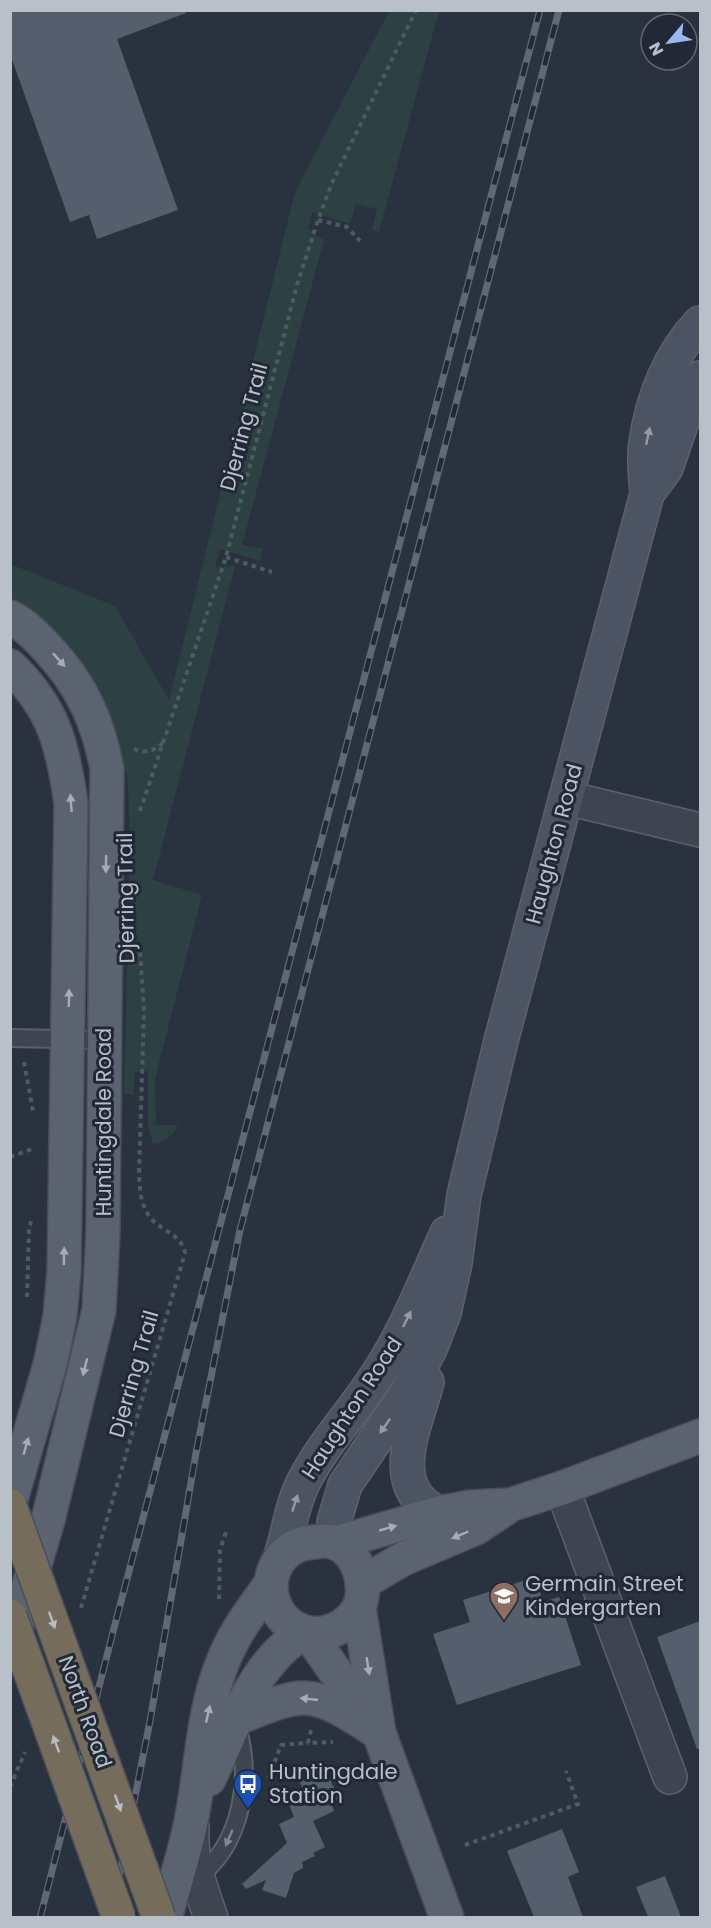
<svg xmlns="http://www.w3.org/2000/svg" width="711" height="1928" font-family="Poppins,sans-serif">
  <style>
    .green { fill: #2d4042 }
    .building { fill: #555e6d }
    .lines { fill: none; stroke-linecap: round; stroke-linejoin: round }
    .lane-casing { stroke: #5b626e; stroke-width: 20 }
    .street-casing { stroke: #5b626e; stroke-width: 36 }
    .secondary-casing { stroke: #5b626e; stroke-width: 36 }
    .primary-casing { stroke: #474d5a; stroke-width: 36 }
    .path { stroke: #4c5d60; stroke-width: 4; stroke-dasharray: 4.5 4.5; stroke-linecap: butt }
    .lane { stroke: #3e4450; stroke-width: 16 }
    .street { stroke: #3e4450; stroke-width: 33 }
    .secondary { stroke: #4c5463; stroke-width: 33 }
    .primary { stroke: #5c6370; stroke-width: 33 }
    .rail-casing { stroke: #606877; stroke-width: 7 }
    .rail { stroke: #222936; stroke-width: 4.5; stroke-dasharray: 14; stroke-linecap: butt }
    .highway-bridge-casing { stroke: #484f5b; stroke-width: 36; stroke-linecap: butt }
    .highway-bridge { stroke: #756c5b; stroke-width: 33 }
    .oneway { fill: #949aa6 }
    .oneway2 { fill: #a7adb8 }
    .oneway3 { fill: #b7bcc4 }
    .oneway4 { fill: #828893 }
    .labels { text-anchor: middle; stroke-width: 6; stroke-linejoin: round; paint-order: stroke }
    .street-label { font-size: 21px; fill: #bac0ca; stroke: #222936 }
    .poi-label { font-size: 21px; fill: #bac0ca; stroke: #222936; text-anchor: start }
  </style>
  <rect width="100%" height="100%" fill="#2a3240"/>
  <path class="green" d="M389 11H439L379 232 372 230 377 209 356 204 350 224 312 212 308 229 324 240 242 545 262 549 260 561 220 549 215 567 235 566 153 880 202 895 155 1079 156 1125H178C172 1136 166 1143 153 1144L148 1126V1070L134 1073V1095L124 1093 130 853 128 780 113 722 95 684 72 651 47 626 11 603 10 564 115 606 169 700 295 192Z"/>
  <g class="building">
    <polygon points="10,10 186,10 186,13 117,39 178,210 97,239 89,215 70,222 10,54"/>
    <polygon points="535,1577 543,1602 559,1597 581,1665 457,1705 433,1634 470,1622 463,1600"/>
    <polygon points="700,1621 700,1749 697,1749 657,1637"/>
    <polygon points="325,1769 339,1798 332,1805 334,1811 313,1821 325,1847 313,1853 315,1856 302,1862 303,1868 294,1873 286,1898 262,1890 266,1880 246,1889 242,1884 287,1843 279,1824 294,1817 289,1804 306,1796 299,1781"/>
    <polygon points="562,1829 579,1872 568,1877 583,1917 534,1917 507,1851"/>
    <polygon points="665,1876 681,1917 648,1917 636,1887"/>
  </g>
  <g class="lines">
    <g class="lane-casing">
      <g id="lane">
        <polyline points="10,1038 104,1040"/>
        <path d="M195 1879C243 1845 253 1776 236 1723"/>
      </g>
    </g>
    <g class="street-casing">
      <g id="street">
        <polyline points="567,798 700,830"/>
        <polyline points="562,1488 670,1777"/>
        <path d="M192 1827C190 1862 200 1885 211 1918"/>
      </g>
    </g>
    <g class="secondary-casing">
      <g id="secondary">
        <polyline points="647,494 666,468 688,404 700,378"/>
        <path d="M427 1382C416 1425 383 1488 439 1513"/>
        <path d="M333 1542 334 1522 345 1485 403 1399 430 1349 444 1313 455 1263 464 1195 501 1041 647 494C646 477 643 460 646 443 652 400 669 355 700 323"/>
        <path d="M280 1559C289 1533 291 1506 304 1481 324 1442 356 1409 379 1372 407 1329 426 1279 447 1233"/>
      </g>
    </g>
    <g class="primary-casing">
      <g id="primary">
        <path d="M10 617C25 624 38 638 49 650 82 686 98 721 107 769L103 1232 99 1310 48 1520 10 1649"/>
        <path d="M10 666C54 708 63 746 71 804L64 1272 60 1316 51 1361 10 1503"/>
        <path d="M322 1541C326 1541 331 1541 335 1543 359 1552 370 1590 357 1611 350 1622 337 1631 323 1633 276 1639 251 1577 291 1549 300 1543 311 1542 322 1541Z"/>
        <polyline points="336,1543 439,1513 470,1507 510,1505 562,1488 700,1436"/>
        <polyline points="362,1583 403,1559 476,1528 506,1508"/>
        <polyline points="359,1608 379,1733 447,1918"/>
        <polyline points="308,1633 371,1722"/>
        <path d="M235 1719C254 1712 274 1702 293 1699 325 1693 354 1718 379 1733"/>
        <path d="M209 1779C235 1726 251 1665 304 1632"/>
        <path d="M165 1918C175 1882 187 1847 193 1811 203 1755 204 1694 232 1642 242 1622 256 1604 270 1585"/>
      </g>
    </g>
    <g class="path">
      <polyline points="318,220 347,227 360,241"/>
      <polyline points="226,557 272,572"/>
      <path d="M134 749C146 754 154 750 163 743"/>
      <polyline points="140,811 226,557 297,285 318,220 332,183 416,10"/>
      <polyline points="24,1062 33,1111"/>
      <polyline points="10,1157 35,1148"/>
      <polyline points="27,1297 29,1229 31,1221"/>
      <polyline points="219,1599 220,1550 226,1532"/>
      <path d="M81 1608 185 1253C182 1234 160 1231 149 1216 140 1203 140 1189 139 1174L144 1011 140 950"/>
      <polyline points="311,1730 308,1743 333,1742"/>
      <polyline points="268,1779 281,1745 308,1743"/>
      <polyline points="10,1787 25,1752"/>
      <polyline points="465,1845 578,1804 566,1771"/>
    </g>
    <use href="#lane" class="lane"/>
    <use href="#street" class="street"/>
    <use href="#secondary" class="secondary"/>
    <use href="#primary" class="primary"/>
    <g class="rail-casing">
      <g id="rail">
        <polyline points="40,1918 113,1632 540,10"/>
        <polyline points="111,1918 150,1721 196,1453 240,1230 559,10"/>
      </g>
    </g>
    <use href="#rail" class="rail"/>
    <g class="highway-bridge-casing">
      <g id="highway-bridge">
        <polyline points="10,1506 159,1918"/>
        <polyline points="10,1616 119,1918"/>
      </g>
    </g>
    <use href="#highway-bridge" class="highway-bridge"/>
  </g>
  <defs><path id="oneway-solid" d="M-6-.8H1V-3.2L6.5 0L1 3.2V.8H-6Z" transform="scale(1.5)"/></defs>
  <g class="oneway">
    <use href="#oneway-solid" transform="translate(648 436) rotate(-78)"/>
    <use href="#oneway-solid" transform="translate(407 1319) rotate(-64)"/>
    <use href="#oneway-solid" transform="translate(385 1426) rotate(125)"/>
    <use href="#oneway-solid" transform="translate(295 1503) rotate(-72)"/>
  </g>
  <g class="oneway2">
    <use href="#oneway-solid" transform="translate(59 660) rotate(48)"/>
    <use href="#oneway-solid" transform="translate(71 803) rotate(-94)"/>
    <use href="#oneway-solid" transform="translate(106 864) rotate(91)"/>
    <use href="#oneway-solid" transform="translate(69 998) rotate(-89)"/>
    <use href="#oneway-solid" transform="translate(64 1256) rotate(-89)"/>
    <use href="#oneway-solid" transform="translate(85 1367) rotate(104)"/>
    <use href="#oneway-solid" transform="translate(26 1446) rotate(-74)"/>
    <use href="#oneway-solid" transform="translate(388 1528) rotate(-16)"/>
    <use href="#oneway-solid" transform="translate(460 1535) rotate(157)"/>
    <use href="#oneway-solid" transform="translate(368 1666) rotate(81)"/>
    <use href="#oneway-solid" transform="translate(309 1699) rotate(-174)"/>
    <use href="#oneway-solid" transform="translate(208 1714) rotate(-77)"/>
  </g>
  <g class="oneway3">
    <use href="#oneway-solid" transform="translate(52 1620) rotate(70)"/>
    <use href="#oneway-solid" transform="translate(56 1744) rotate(-110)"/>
    <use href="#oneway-solid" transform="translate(118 1803) rotate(70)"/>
  </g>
  <use class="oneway4" href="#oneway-solid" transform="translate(229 1838) rotate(113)"/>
  <defs>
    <g id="school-pin" transform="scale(1.5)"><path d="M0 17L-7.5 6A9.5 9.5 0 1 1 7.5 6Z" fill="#8d6e63" stroke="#222936"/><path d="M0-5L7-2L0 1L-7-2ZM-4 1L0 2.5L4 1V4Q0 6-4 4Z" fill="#fff"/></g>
    <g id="bus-pin" transform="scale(1.5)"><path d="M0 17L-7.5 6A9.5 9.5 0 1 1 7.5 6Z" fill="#1a4fb4" stroke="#222936"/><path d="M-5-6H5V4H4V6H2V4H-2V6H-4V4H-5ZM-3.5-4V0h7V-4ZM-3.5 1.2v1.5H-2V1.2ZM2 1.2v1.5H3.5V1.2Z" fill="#fff"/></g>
  </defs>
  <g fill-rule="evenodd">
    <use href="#school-pin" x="504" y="1596"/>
    <use href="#bus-pin" x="248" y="1784"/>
  </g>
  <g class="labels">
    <g class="street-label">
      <text transform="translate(244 427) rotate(-75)" y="7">Djerring Trail</text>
      <text transform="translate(554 844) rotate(-75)" y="7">Haughton Road</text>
      <text transform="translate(126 898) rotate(-91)" y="7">Djerring Trail</text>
      <text transform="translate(104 1122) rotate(-90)" y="7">Huntingdale Road</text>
      <text transform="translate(134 1374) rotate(-74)" y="7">Djerring Trail</text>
      <text transform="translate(352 1408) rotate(-57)" y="7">Haughton Road</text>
      <text transform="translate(85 1712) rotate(70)" y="7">North Road</text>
    </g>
    <g class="poi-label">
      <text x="525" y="1591">Germain Street<tspan x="525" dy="24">Kindergarten</tspan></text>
      <text x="269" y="1779">Huntingdale<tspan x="269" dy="24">Station</tspan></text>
    </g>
  </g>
  <rect width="711" height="1928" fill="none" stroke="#bac0ca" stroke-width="24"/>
  <g transform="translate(669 42) rotate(241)"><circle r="28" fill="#222936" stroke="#5f6571" stroke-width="1.5"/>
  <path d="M0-4.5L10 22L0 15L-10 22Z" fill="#9bb8ee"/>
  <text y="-9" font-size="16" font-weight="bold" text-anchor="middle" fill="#bac0ca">N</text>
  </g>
</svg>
